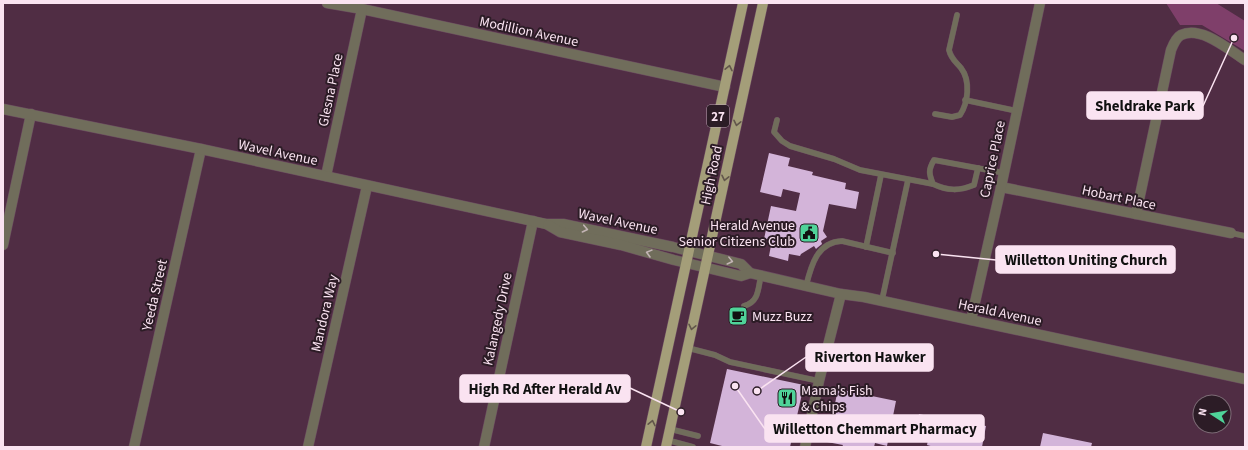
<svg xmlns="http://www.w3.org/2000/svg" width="1248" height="450" font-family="'Source Sans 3',sans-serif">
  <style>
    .green { fill: #7f3f6a }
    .building { fill: #d3b4d9 }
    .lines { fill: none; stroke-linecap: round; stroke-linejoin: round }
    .service-casing { stroke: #6b4a60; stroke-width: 6 }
    .minor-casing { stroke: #6b4a60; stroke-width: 11 }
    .tertiary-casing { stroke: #6b4a60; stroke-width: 11 }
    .primary-casing { stroke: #6b4a60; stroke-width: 11 }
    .service { stroke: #706d5b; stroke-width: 5.5 }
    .minor { stroke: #706d5b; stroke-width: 10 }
    .tertiary { stroke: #706d5b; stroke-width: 10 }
    .primary { stroke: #a49e79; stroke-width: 10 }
    .oneway { stroke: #62564b }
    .oneway2 { stroke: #c3b4b5 }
    .labels { text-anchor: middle; stroke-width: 4; stroke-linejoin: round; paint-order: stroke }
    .shield { fill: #2c1c26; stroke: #bca7b4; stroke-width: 1 }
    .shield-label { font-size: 13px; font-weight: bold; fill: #fae3f1 }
    .street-label { font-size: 14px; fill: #fae3f1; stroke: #2c1c26 }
    .poi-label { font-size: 14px; fill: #fae3f1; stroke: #2c1c26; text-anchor: start }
    .leader { fill: none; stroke: #fae3f1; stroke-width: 1.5 }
    .callout-dot { fill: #fae3f1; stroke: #2c1c26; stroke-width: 1.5 }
    .callout { fill: #fae3f1; stroke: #fae3f1; stroke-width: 1.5 }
    .callout-label { font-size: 15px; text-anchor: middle; font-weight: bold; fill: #111 }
  </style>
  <rect width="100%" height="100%" fill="#502d44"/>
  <polygon class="green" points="1166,3 1216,3 1245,21 1245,51 1202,25 1180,25"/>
  <g class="building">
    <polygon points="769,153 790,158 788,166 813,172 812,175 846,183 845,189 859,192 856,209 829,204 823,231 827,237 821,241 822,244 817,248 816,249 814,246 801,254 800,256 789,254 788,261 769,256 772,240 764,239 771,206 796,211 800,193 783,189 781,197 760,192"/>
    <polygon points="727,369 804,385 790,447 726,447 710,443"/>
    <polygon points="838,389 896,401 887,446 875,443 874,447 842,447 843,445 827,442"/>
    <polygon points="919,414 963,424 963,422 986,426 982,447 934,447 927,445 928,440 913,437"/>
    <polygon points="1043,433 1092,443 1091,447 1040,447"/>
  </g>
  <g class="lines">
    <g class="service-casing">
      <g id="service">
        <polyline points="965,100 1017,111"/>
        <path d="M935 114 952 117 960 115C968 103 971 81 961 68 956 62 951 59 949 50L957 15"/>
        <path d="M777 120 774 132 782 141 790 146 834 159 860 170 933 184C948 191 959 191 974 185L978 168"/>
        <path d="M933 184C929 174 928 170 934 160L1004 173"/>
        <polyline points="1231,233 1245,236"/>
        <polyline points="866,247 881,175"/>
        <path d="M806 286C811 266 817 242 842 241L893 253"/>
        <polyline points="882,300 908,180"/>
        <path d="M744 306C759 302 758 289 761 275"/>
        <polyline points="688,348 715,355 730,362 819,381"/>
        <polyline points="670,429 698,436"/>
        <polyline points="667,440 693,447"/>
      </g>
    </g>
    <g class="minor-casing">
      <g id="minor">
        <polyline points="327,3 362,9 725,87"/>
        <polyline points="326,176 362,9"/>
        <polyline points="1001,187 1231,233"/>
        <path d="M1136 214 1171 50C1173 45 1177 37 1181 35 1201 25 1229 50 1245 60"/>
        <polyline points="3,245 31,114"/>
        <polyline points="971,320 1001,187 1040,3"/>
        <polyline points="134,447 201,149"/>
        <polyline points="308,447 367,186"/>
        <polyline points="484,447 533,221"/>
        <polyline points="805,447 819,381 841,294"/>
      </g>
    </g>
    <g class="tertiary-casing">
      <g id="tertiary">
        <polyline points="3,109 201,149 546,224 563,224 673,247 741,264 750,273"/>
        <polyline points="548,225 560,232 621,245 674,260 741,276 750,273 841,294 864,297 1245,379"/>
      </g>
    </g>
    <g class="primary-casing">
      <g id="primary">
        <polyline points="646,447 743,3"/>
        <polyline points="666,447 763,3"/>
      </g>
    </g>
    <use href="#service" class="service"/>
    <use href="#minor" class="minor"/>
    <use href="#tertiary" class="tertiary"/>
    <use href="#primary" class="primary"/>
  </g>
  <defs><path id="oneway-chevron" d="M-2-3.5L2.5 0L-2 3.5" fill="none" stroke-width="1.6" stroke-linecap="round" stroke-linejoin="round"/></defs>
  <g class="oneway">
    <use href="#oneway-chevron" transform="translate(729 68) rotate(-78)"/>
    <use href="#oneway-chevron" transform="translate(737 123) rotate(102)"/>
    <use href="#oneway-chevron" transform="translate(725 178) rotate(102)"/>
    <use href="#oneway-chevron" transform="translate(692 327) rotate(102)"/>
    <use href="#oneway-chevron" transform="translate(652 423) rotate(-78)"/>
  </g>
  <g class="oneway2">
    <use href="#oneway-chevron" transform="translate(585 229) rotate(12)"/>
    <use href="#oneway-chevron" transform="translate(649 253) rotate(-165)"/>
    <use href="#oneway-chevron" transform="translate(730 261) rotate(14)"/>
  </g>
  <defs>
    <g id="civic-square" transform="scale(1)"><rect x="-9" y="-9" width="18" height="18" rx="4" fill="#4fd399" stroke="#2c1c26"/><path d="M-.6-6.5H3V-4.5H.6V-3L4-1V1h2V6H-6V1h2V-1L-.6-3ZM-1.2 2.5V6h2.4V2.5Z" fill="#111"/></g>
    <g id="cafe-square" transform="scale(1)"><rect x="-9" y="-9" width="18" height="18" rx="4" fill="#4fd399" stroke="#2c1c26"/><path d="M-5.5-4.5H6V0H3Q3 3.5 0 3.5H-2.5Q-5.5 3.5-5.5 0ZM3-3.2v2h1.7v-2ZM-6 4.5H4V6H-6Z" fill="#111"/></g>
    <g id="restaurant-square" transform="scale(1)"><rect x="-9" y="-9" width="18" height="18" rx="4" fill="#4fd399" stroke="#2c1c26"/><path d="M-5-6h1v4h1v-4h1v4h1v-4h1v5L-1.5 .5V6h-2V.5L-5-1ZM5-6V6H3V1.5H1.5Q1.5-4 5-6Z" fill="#111"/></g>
  </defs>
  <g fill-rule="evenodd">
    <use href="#civic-square" x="809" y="233"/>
    <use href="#cafe-square" x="738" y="316"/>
    <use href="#restaurant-square" x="787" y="398"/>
  </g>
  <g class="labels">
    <rect class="shield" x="707" y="105" width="22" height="22" rx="3"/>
    <g class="shield-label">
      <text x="718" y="121">27</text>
    </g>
    <g class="street-label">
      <text transform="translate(529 31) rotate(12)" y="5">Modillion Avenue</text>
      <text transform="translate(330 90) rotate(-78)" y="5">Glesna Place</text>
      <text transform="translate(278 152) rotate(12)" y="5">Wavel Avenue</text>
      <text transform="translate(992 159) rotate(-78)" y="5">Caprice Place</text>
      <text transform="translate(711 175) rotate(-78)" y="5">High Road</text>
      <text transform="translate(1119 197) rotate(12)" y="5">Hobart Place</text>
      <text transform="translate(618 221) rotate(12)" y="5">Wavel Avenue</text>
      <text transform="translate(154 295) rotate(-77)" y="5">Yeeda Street</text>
      <text transform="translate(1000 312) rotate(12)" y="5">Herald Avenue</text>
      <text transform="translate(324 313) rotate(-77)" y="5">Mandora Way</text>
      <text transform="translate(497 319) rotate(-78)" y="5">Kalangedy Drive</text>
    </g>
    <g class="poi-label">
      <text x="795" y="230" text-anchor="end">Herald Avenue<tspan x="795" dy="16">Senior Citizens Club</tspan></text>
      <text x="752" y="321">Muzz Buzz</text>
      <text x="801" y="395">Mama's Fish<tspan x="801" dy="16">&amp; Chips</tspan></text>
    </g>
  </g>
  <path class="leader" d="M1234 38L1203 106M936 254L996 260M757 391L806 357M681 412L630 388M735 386L765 429"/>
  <g class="callout-dot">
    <circle cx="1234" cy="38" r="4"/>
    <circle cx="936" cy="254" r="4"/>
    <circle cx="757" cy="391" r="4"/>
    <circle cx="681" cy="412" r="4"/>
    <circle cx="735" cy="386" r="4"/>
  </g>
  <g class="callout">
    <rect x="1087" y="92" width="116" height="27" rx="4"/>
    <rect x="996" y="246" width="179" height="27" rx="4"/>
    <rect x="806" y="344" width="127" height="27" rx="4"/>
    <rect x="460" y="375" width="170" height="27" rx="4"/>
    <rect x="765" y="415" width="219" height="27" rx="4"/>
  </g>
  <g class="callout-label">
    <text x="1145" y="111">Sheldrake Park</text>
    <text x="1086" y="265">Willetton Uniting Church</text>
    <text x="870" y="362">Riverton Hawker</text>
    <text x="545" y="394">High Rd After Herald Av</text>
    <text x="875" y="434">Willetton Chemmart Pharmacy</text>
  </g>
  <rect width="1248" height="450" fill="none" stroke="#fae3f1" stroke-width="8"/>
  <g transform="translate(1212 414) rotate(282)"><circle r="19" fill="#2c1c26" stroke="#7e6c77"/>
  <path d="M0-3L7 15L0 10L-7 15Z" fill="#4fd399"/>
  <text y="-6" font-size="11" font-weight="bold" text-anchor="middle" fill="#fae3f1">N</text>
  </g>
</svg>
